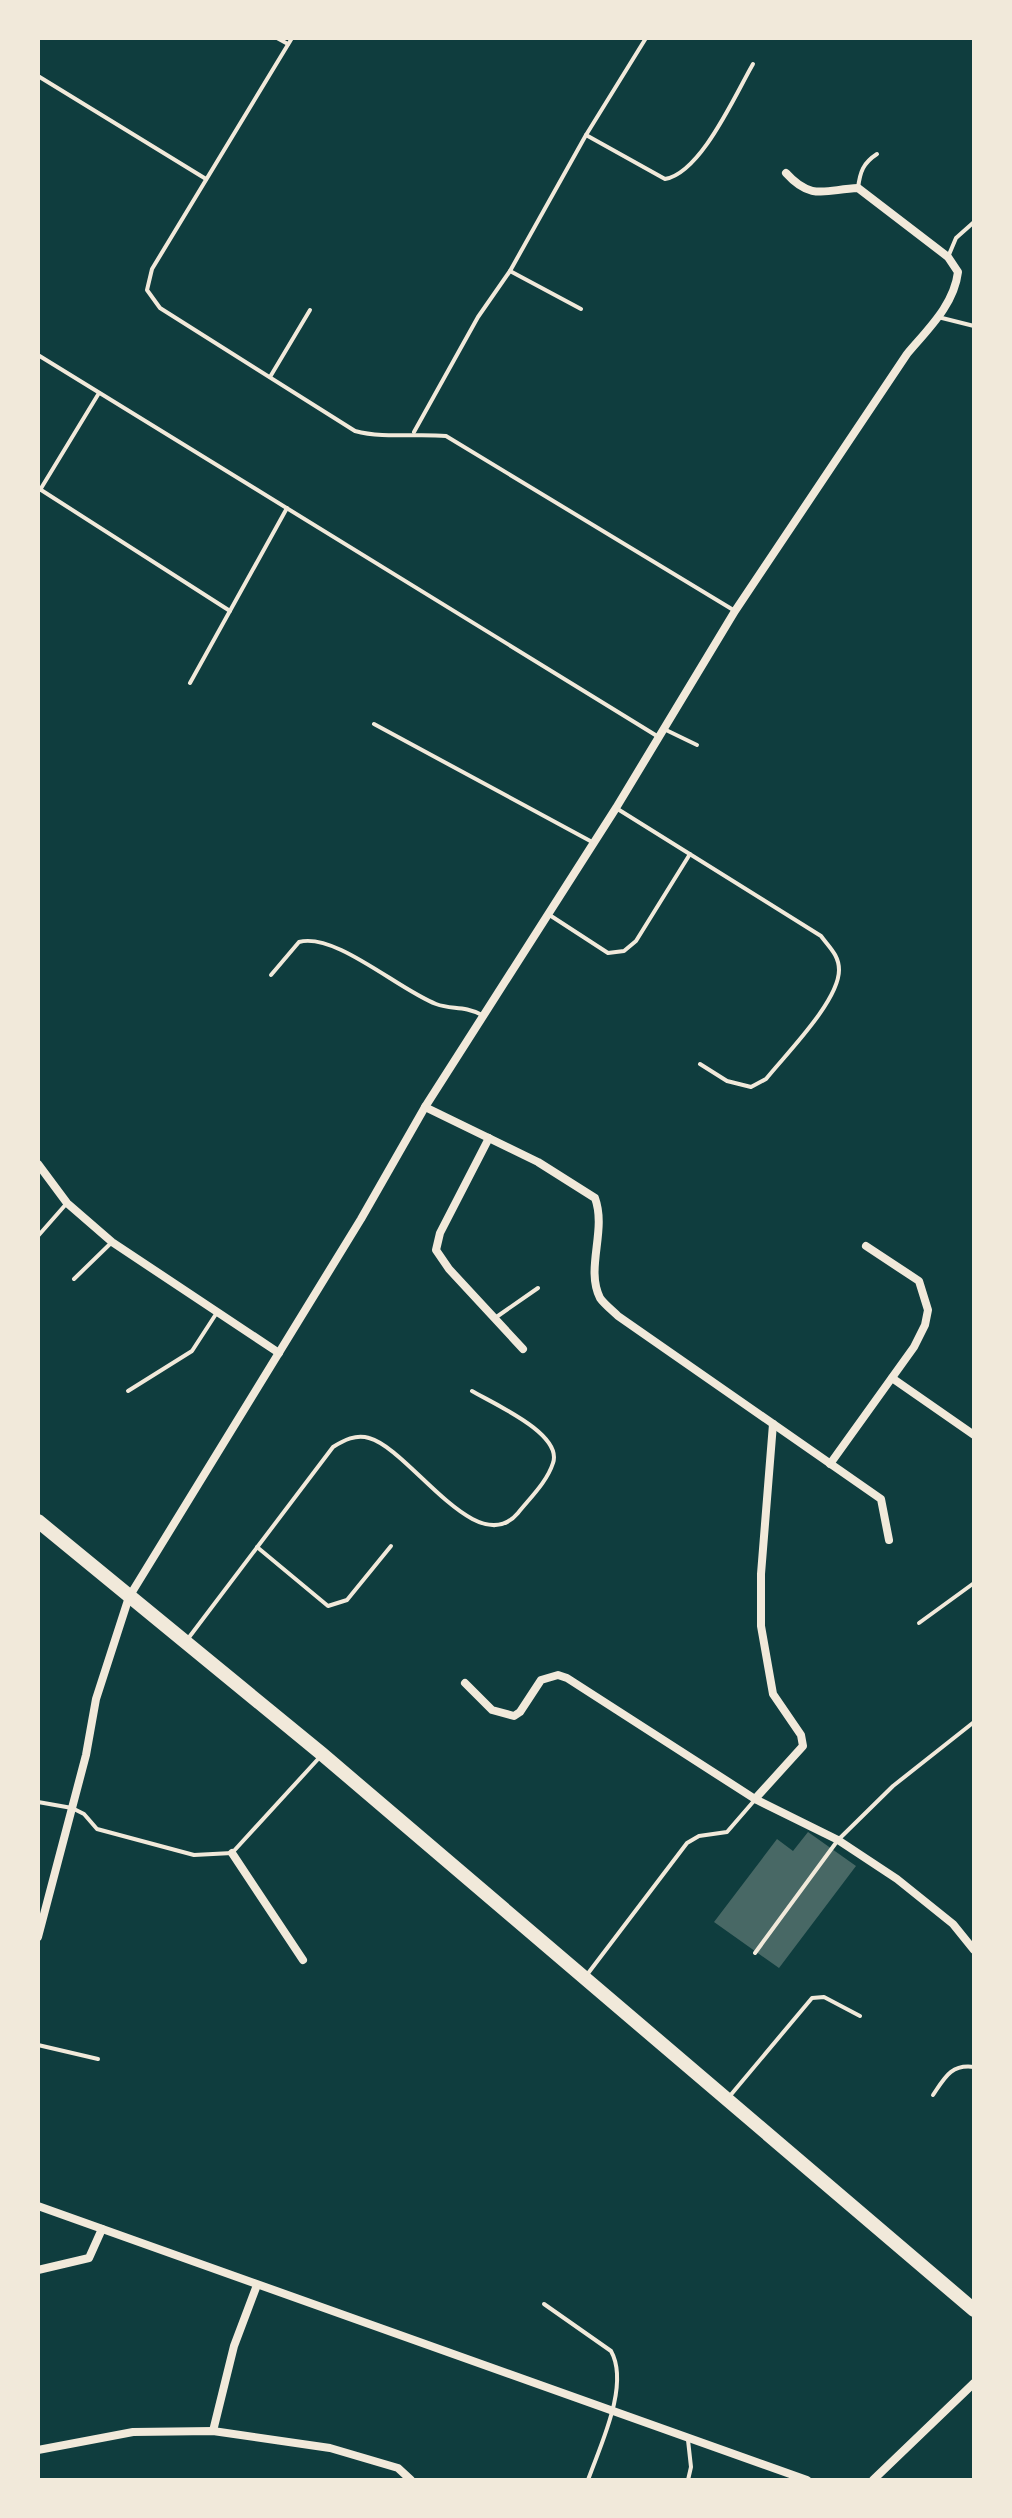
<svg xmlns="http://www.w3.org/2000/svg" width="1012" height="2518" font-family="'Public Sans',sans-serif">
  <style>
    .building { fill: #486865 }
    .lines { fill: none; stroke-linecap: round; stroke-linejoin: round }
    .service { stroke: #f1e9da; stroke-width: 4 }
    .minor { stroke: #f1e9da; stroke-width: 8 }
    .trunk { stroke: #f1e9da; stroke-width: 14 }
  </style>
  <rect width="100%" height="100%" fill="#0f3d3e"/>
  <polygon class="building" points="808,1832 856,1866 779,1968 714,1922 777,1839 793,1851"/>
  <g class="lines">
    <g class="service">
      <polyline points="277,38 288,44"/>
      <path d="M292 38 152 269 147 290 160 308 355 431C384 439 416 433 446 436L735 611"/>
      <polyline points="38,76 206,179"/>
      <path d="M586 135 665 179C701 173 735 95 753 64"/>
      <path d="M858 188C860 172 863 163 877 154"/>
      <polyline points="948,257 956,238 974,222"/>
      <polyline points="510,271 581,309"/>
      <polyline points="938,317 974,326"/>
      <polyline points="38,355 657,736"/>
      <polyline points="270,377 310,310"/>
      <polyline points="414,432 478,317 510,271 586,135 646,38"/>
      <polyline points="38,488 230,611"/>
      <polyline points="40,490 99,393"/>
      <polyline points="190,683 287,508"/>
      <polyline points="374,724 594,843"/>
      <polyline points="666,730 697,745"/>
      <path d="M616 808 821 936C829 947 839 955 839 970 839 1001 786 1054 766 1079L751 1087 727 1081 700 1064"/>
      <polyline points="548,914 608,953 624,951 636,941 690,854"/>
      <path d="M271 975 299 942C335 932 399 990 436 1004 452 1010 463 1005 482 1015"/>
      <polyline points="38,1236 67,1203"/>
      <polyline points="74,1279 110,1244"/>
      <polyline points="495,1318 538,1288"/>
      <polyline points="128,1391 192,1351 216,1314"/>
      <polyline points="257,1547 328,1606 347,1600 391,1546"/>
      <polyline points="919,1623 974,1583"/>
      <path d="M187 1640 333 1447C344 1440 356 1434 369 1438 410 1449 477 1562 518 1513 530 1498 547 1482 553 1463 563 1434 494 1404 472 1391"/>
      <polyline points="38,1802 72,1808 84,1814 97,1829 194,1855 232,1853 319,1758"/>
      <polyline points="755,1953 838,1840 893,1786 974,1722"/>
      <polyline points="586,1976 687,1843 699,1836 727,1832 753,1802"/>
      <polyline points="38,2045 98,2059"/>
      <path d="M933 2095C945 2077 951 2064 974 2067"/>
      <polyline points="729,2097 812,1998 824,1997 860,2016"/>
      <path d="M544 2304 611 2351C630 2385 600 2446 588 2480"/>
      <polyline points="688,2440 691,2467 688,2480"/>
    </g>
    <g class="minor">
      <path d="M425 1107 538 1162 595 1198C607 1231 585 1268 600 1298 604 1304 613 1311 618 1316L881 1499 889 1540"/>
      <polyline points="489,1138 440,1233 436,1250 449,1269 523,1349"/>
      <polyline points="38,1164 67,1203 112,1242 279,1353"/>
      <polyline points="892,1378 974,1435"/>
      <polyline points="830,1464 914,1347 925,1325 928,1310 919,1281 866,1246"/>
      <polyline points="465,1683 492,1710 514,1716 520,1712 541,1680 558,1675 567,1678 755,1799 838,1840 897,1879 953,1924 974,1950"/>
      <polyline points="755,1799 803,1746 801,1735 773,1694 761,1626 761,1574 773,1424"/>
      <polyline points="232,1853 303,1960"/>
      <path d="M38 1937 86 1755 96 1699 129 1597 361 1219 425 1107 616 808 735 611 907 354C928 329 954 305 958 272L948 257 858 188C827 189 812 202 786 173"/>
      <polyline points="38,2206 807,2480"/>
      <polyline points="38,2270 89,2258 102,2229"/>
      <polyline points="213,2431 234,2346 257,2285"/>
      <polyline points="38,2450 133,2432 213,2431 330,2448 398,2468 411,2480"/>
      <polyline points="873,2480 974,2383"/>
    </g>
    <polyline class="trunk" points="38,1521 322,1754 974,2310"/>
  </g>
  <rect width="1012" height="2518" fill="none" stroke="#f1e9da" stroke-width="80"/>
</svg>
